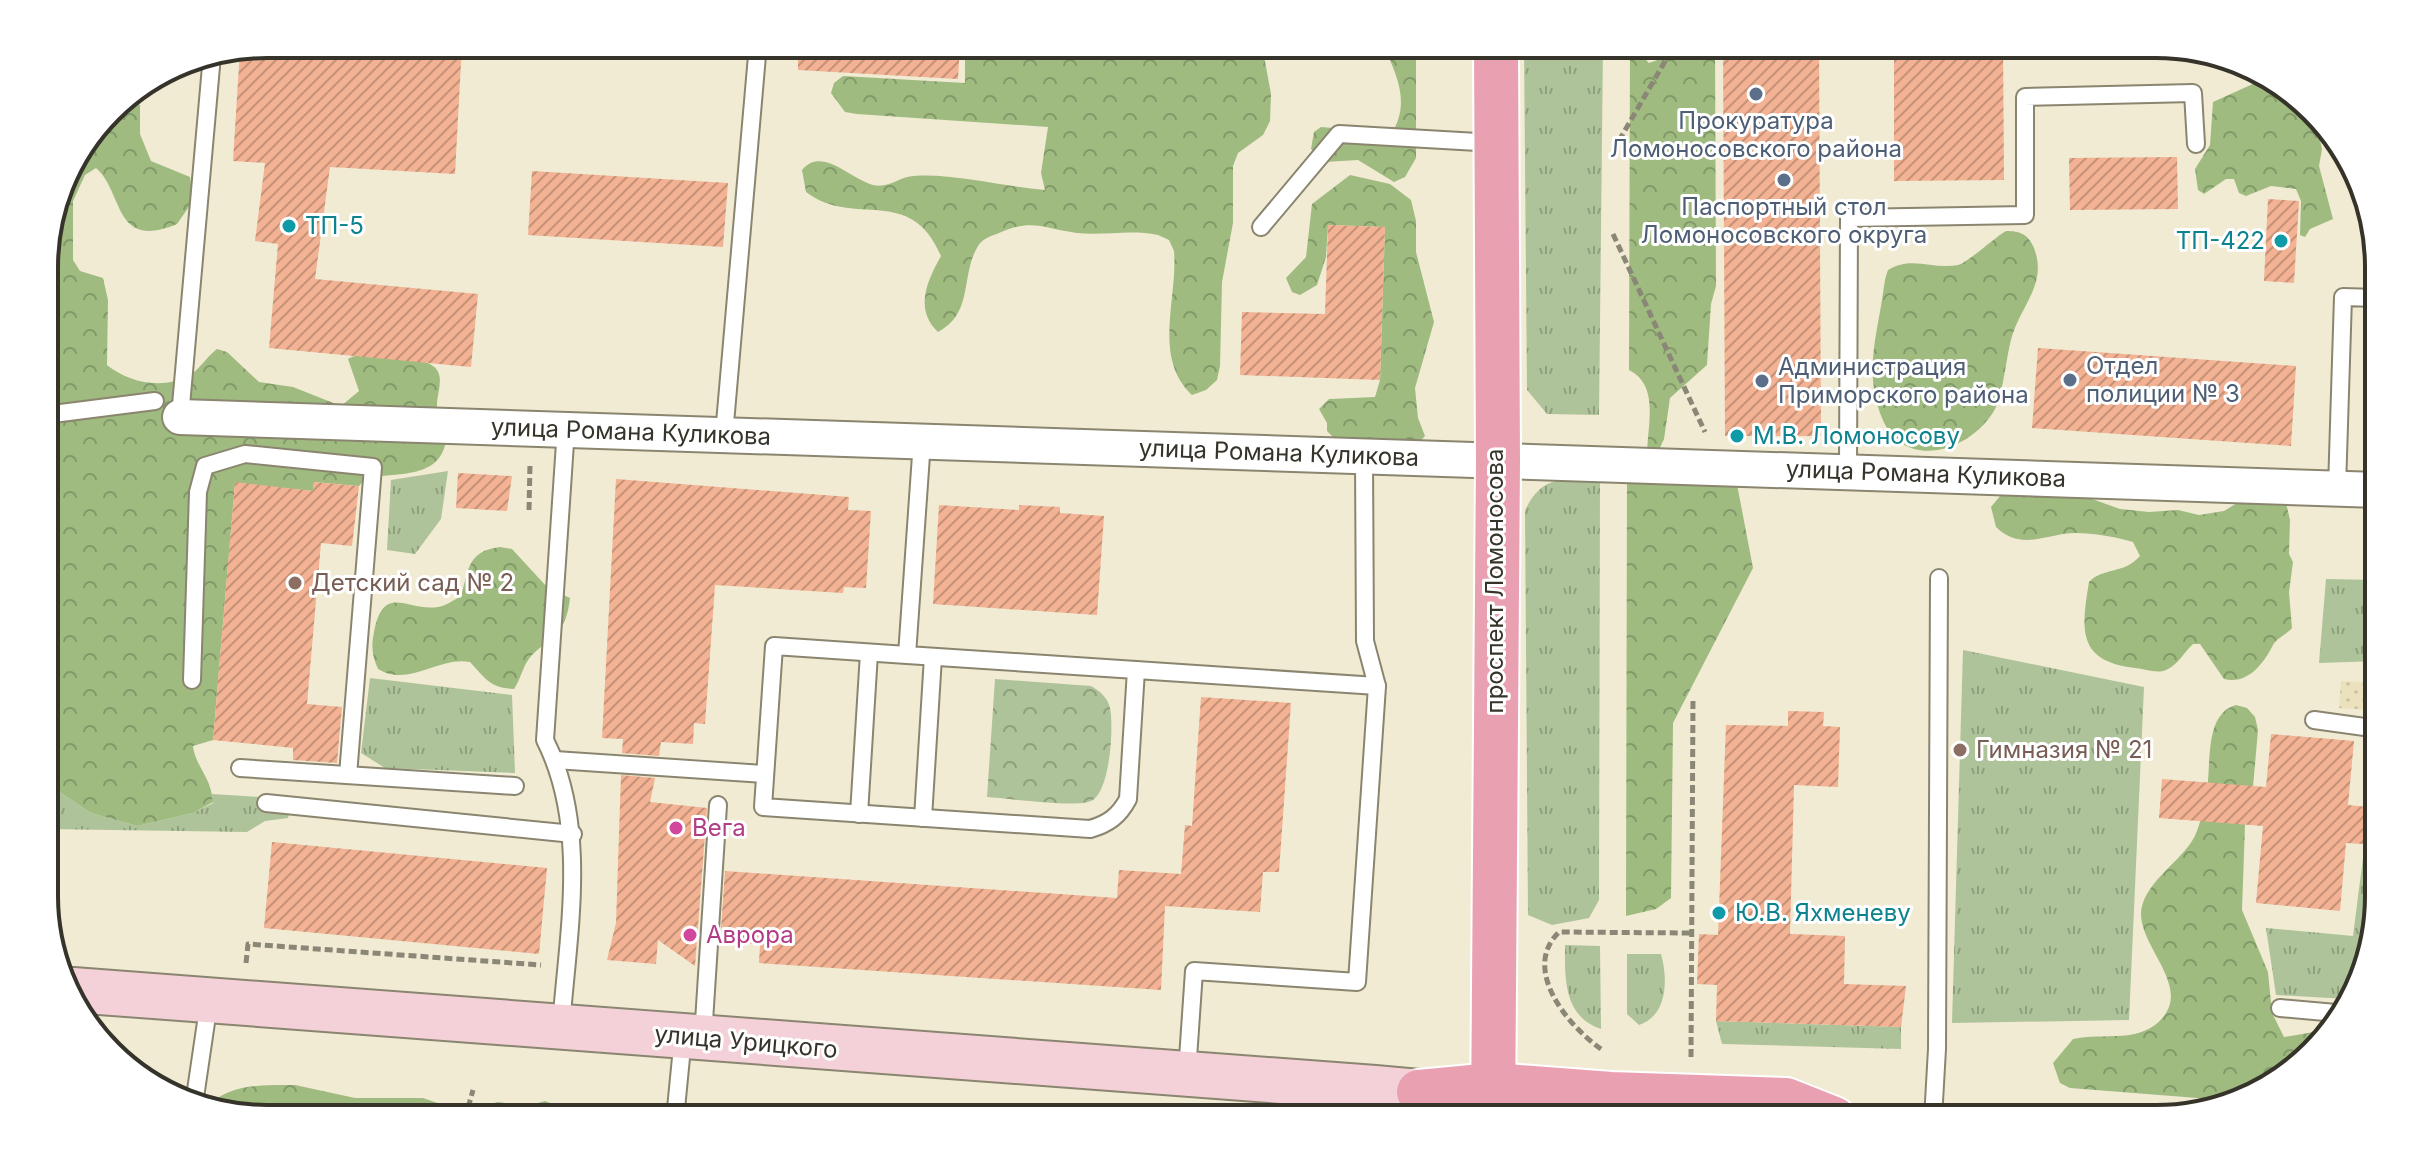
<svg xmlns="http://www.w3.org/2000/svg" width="2423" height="1163" font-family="Inter,sans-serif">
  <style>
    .grass { fill: url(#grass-tufts) }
    .forest { fill: url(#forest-crowns) }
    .sand { fill: url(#sand-dots) }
    .park { fill: url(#park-crowns) }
    .building { fill: url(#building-hatch) }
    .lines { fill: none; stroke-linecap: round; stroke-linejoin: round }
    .service-casing { stroke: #8a856f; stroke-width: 20 }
    .minor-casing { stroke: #8a856f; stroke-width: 38 }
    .secondary-casing { stroke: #8a856f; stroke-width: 48 }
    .primary-casing { stroke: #fff; stroke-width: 48 }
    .path { stroke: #8b8777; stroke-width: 5; stroke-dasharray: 8 4; stroke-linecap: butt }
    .service { stroke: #fff; stroke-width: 16 }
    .minor { stroke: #fff; stroke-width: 34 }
    .secondary { stroke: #f4d0d8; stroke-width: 44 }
    .primary { stroke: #e9a1b2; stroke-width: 44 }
    .service-dot { fill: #5c6f8a; stroke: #fff; stroke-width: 3 }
    .culture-dot { fill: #0f9aa8; stroke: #fff; stroke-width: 3 }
    .education-dot { fill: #8d6e63; stroke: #fff; stroke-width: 3 }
    .hotel-dot { fill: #d1479c; stroke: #fff; stroke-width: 3 }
    .labels { text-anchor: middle; stroke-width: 6; stroke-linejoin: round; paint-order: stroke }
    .service-label { font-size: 24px; fill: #4e5e75; stroke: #fff }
    .culture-label { font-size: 24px; fill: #0d838f; stroke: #fff; text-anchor: start }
    .street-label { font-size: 24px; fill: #36342a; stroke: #fff }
    .education-label { font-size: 24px; fill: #785e54; stroke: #fff; text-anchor: start }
    .hotel-label { font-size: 24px; fill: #b23c85; stroke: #fff; text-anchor: start }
    .rim { fill: none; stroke: #36342a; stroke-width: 4 }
  </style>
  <defs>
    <pattern id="grass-tufts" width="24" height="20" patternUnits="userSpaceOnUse" patternTransform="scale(2)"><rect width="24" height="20" fill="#aec399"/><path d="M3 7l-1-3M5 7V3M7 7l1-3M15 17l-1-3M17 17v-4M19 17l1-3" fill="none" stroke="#8e9f7d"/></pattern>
    <pattern id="forest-crowns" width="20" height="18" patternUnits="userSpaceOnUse" patternTransform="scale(2)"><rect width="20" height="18" fill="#9fbb80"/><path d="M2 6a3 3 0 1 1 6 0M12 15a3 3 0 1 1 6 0" fill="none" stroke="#829969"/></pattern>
    <pattern id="sand-dots" width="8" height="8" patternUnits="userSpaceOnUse" patternTransform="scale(2)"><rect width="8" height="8" fill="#ebe1bc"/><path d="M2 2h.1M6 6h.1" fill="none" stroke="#cac2a2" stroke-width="1.8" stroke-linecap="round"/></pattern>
    <pattern id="park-crowns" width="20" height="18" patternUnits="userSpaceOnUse" patternTransform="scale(2)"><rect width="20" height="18" fill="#aec399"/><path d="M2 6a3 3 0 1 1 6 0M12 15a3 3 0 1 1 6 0" fill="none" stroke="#8e9f7d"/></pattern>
    <pattern id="building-hatch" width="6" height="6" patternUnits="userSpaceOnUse" patternTransform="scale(2)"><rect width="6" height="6" fill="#f2b293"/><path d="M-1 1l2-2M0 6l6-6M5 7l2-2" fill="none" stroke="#c59278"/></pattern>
  </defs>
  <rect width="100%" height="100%" fill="#f1ebd3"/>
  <g class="grass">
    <polygon points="1524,44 1603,44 1599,415 1547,414 1527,390"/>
    <polygon points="448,471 441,519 415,554 387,550 391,480"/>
    <path d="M1600 478 1599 900 1589 918 1552 925 1528 915 1525 511C1541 474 1564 480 1600 478Z"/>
    <polygon points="2326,579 2378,580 2378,661 2319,663"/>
    <polygon points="1963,650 2144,687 2129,1020 1952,1023"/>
    <polygon points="370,678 512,695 515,773 385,768 361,753"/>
    <polygon points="46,783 91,813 137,826 193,813 213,803 212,794 293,799 288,818 265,821 247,832 46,829"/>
    <path d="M2363 858 2379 859C2379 904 2376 964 2347 999L2276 995 2266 928 2353 936Z"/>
    <path d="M1565 945 1600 946 1601 1029C1563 1016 1565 978 1565 945Z"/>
    <path d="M1627 954H1661C1668 979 1668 1015 1639 1025L1627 1014Z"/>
    <polygon points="1716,1021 1901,1027 1901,1049 1722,1044"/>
  </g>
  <g class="forest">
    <path d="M965 44 1262 45 1271 94 1270 121 1263 135 1238 153 1233 166V223L1222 282 1220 366 1217 380 1206 390 1192 395C1152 357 1178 299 1174 251L1169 240 1158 235C1131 229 1104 236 1077 233 1045 229 1032 218 999 233 991 236 982 239 978 246 960 276 974 313 938 332 914 309 927 281 941 256 910 183 855 229 806 192L802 170C822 146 850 179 873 185 889 189 900 176 914 176 953 173 1005 187 1045 190L1041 173 1048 127 857 114 845 112 831 93 834 83 843 76 965 83Z"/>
    <path d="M1383 44H1416V158L1405 177 1394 182 1358 160 1325 162 1311 149 1314 132 1321 127 1392 133C1411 102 1396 74 1383 44Z"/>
    <path d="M1630 44 1649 63 1677 53 1678 44H1715L1716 286 1711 304 1707 365 1670 398 1664 439 1658 452H1647C1648 423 1659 385 1629 370Z"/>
    <polygon points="2255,83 2272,85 2323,124 2318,131 2322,149 2319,166 2333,219 2310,229 2305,237 2300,235 2301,201 2296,189 2271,186 2246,196 2239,193 2234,179 2226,179 2204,194 2198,190 2195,169 2210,145 2213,102"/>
    <path d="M125 96 140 105V134L151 161 190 177 193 201 177 224C113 251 124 192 96 168L85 175 73 201V260L80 271 103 278 108 300 107 365C129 383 164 390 190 375 200 369 207 356 217 349L227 352 259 382 293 387 341 406 359 391 348 359C362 349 428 355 437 370 444 381 436 395 437 407L447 414C452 476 418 473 367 477L359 486 314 482 313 491 235 483 213 740 193 746C195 766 211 776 213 802L193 813 137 826 91 813 46 783 45 252 67 169Z"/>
    <polygon points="1350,175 1390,184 1411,200 1416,221 1416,252 1434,322 1415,388 1418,418 1425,436 1413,449 1341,445 1327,431 1327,423 1319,409 1329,399 1375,397 1380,380 1385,227 1328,225 1326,257 1317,285 1300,295 1292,292 1286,278 1306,257 1312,204"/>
    <path d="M2006 231C2020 231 2028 234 2034 248 2047 282 2024 302 2013 333 2006 354 2004 392 1995 409 1972 451 1904 473 1882 418 1865 376 1875 342 1882 300 1884 289 1884 280 1888 270 1912 255 1933 270 1958 265 1967 263 1994 238 2006 231Z"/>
    <polygon points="1627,479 1736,479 1753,568 1673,723 1671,898 1656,909 1626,916"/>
    <path d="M2014 493 2081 495 2120 509 2149 512 2178 510 2199 515 2224 511 2242 500 2286 503 2290 520 2289 554 2293 562 2289 592 2292 628C2287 634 2276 639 2273 645 2264 663 2248 685 2224 679L2200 644H2193C2184 652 2178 665 2166 670 2157 674 2145 669 2135 668 2077 661 2081 630 2089 582 2103 567 2123 575 2140 556L2133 542C2117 537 2093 533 2076 533 2047 533 2022 552 1996 527L1991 507 2000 496Z"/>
    <path d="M500 547 512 549 547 587 570 598C566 633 554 634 532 655 523 664 521 679 514 689 490 688 486 679 470 662 438 656 408 688 378 669 372 656 371 646 374 632 384 582 407 612 438 607 445 606 454 600 461 596 469 570 467 551 500 547Z"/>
    <path d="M2236 705 2247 708 2255 717 2258 730 2253 787 2245 825 2242 910 2268 972 2272 1013 2284 1037 2314 1032 2328 1023 2280 1081 2223 1100 2070 1088 2060 1083 2053 1063 2073 1039C2103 1032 2142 1045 2164 1016 2188 985 2142 948 2141 915 2141 885 2178 864 2192 841 2198 832 2201 818 2204 807 2214 775 2200 715 2236 705Z"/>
    <path d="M295 1085 355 1098H423L461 1111 498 1102 527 1106 545 1101 555 1105 559 1116 267 1119 208 1107C227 1083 267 1085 295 1085Z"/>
  </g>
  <polygon class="sand" points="2341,681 2378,683 2378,710 2339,708"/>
  <path class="park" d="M995 679 1091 686C1100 691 1108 698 1110 708 1114 727 1110 793 1091 801 1077 808 1006 798 987 797Z"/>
  <g class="building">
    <polygon points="267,44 462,44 455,174 330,167 315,279 478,294 471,367 269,348 278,244 255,241 265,163 233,161 240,49"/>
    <polygon points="798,44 960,44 958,79 798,70"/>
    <polygon points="1723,44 1819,44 1821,436 1725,436"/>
    <polygon points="1894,44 2003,44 2004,180 1894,181"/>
    <polygon points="2177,157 2178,209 2070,210 2069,158"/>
    <polygon points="532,171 728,183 723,247 528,235"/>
    <polygon points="2268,199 2299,201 2294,283 2264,281"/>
    <polygon points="1328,225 1385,227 1380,380 1240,375 1242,312 1325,314"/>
    <polygon points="2038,348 2296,366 2291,446 2032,428"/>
    <polygon points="458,473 512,476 507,511 456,508"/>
    <polygon points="616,479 849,497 848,510 871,511 866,588 844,587 843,593 715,585 705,724 694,723 693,744 661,742 659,756 622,753 623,739 602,738"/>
    <polygon points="235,482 313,491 314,482 359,486 352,546 321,543 307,704 342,707 337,763 293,760 293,748 213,740"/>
    <polygon points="939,505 1019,510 1019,505 1060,507 1060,513 1104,516 1097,615 933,604"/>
    <polygon points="1201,697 1291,703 1279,872 1263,872 1260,912 1165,906 1161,990 759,963 760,944 720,943 725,871 1117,898 1119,870 1181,874 1185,825 1192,826"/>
    <polygon points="1788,711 1824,712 1823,726 1840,727 1838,787 1794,785 1790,934 1845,936 1844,984 1906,986 1901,1027 1716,1021 1717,985 1697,984 1699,934 1718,935 1726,725 1788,726"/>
    <polygon points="2271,734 2354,741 2348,805 2379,808 2379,845 2346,843 2340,911 2256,903 2263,826 2159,818 2162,779 2266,787"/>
    <polygon points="621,775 655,778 650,802 707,808 695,966 658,940 656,964 607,960 616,923"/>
    <polygon points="272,842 547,868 539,954 264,928"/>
  </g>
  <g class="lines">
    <g class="service-casing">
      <g id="service">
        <polyline points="1261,227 1339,134 1495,143"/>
        <polyline points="45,415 155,401"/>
        <polyline points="180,417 212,55"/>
        <polyline points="724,435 758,44"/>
        <polyline points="1848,472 1849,218 2025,215 2025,97 2193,93 2196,144"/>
        <polyline points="2337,488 2343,297 2377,298"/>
        <path d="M907 655 1136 670 1128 799C1119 816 1108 824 1090 829L763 807 774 646 907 655 922 441"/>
        <polyline points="1136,670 1377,686"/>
        <polyline points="192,680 198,492 205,466 245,454 373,467 348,775"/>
        <polyline points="2314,720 2379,729"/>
        <polyline points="555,760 765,774"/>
        <polyline points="240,768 515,786"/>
        <polyline points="266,803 573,834"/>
        <polyline points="859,814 869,653"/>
        <polyline points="923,818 933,657"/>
        <polyline points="2280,1008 2336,1013"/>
        <path d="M561 1026C568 933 589 827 545 740L566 428"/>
        <polyline points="703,1037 718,805"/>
        <polyline points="1187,1073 1194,971 1357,982 1377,686 1365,641 1364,456"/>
        <polyline points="194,1104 209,1002"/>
        <polyline points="675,1119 683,1037"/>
        <polyline points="1933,1119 1937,1049 1939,578"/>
      </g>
    </g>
    <g class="minor-casing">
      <polyline id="minor" points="180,417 2378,490"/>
    </g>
    <g class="secondary-casing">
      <polyline id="secondary" points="73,990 1375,1088 1419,1092 1474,1119"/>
    </g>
    <g class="primary-casing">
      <g id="primary">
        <polyline points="1419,1092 1493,1085 1611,1094 1786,1100 1834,1119"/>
        <polyline points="1493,1119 1498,461 1496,44"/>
      </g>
    </g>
    <g class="path">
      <polyline points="1613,151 1675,44"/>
      <polyline points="1613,234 1705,432"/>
      <polyline points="529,510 530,464"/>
      <polyline points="246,963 248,944 541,965"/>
      <path d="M1601 1049C1567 1025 1521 969 1559 932L1690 933"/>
      <polyline points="1691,1057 1693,697"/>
      <polyline points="465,1119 473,1090"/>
      <polyline points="771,1119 772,1115"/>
    </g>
    <use href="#service" class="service"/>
    <use href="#minor" class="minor"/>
    <use href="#secondary" class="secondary"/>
    <use href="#primary" class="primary"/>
  </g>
  <g class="service-dot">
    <circle cx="1756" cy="94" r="8"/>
    <circle cx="1784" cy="180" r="8"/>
    <circle cx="2070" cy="380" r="8"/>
    <circle cx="1762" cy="381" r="8"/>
  </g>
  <g class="culture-dot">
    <circle cx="289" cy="226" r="8"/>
    <circle cx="2281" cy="241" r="8"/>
    <circle cx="1737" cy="436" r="8"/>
    <circle cx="1719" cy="913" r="8"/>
  </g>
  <g class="education-dot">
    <circle cx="295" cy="583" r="8"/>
    <circle cx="1960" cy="750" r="8"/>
  </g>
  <g class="hotel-dot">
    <circle cx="676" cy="828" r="8"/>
    <circle cx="690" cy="935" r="8"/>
  </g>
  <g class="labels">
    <g class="service-label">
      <text x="1756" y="129">Прокуратура<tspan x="1756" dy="28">Ломоносовского района</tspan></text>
      <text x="1784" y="215">Паспортный стол<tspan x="1784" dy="28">Ломоносовского округа</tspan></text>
      <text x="2086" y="374" text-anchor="start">Отдел<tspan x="2086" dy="28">полиции № 3</tspan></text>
      <text x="1778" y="375" text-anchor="start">Администрация<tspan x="1778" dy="28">Приморского района</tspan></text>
    </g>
    <g class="culture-label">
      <text x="305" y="234">ТП-5</text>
      <text x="2265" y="249" text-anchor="end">ТП-422</text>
      <text x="1753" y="444">М.В. Ломоносову</text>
      <text x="1735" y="921">Ю.В. Яхменеву</text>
    </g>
    <g class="street-label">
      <text transform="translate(631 432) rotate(2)" y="8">улица Романа Куликова</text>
      <text transform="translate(1279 453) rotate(2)" y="8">улица Романа Куликова</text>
      <text transform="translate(1926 474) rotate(2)" y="8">улица Романа Куликова</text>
      <text transform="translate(1495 581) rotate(-90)" y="8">проспект Ломоносова</text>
      <text transform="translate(746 1042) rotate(5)" y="8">улица Урицкого</text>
    </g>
    <g class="education-label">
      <text x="311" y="591">Детский сад № 2</text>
      <text x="1976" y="758">Гимназия № 21</text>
    </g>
    <g class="hotel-label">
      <text x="692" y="836">Вега</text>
      <text x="706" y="943">Аврора</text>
    </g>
  </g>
  <path d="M0 0H2423V1163H0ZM267 58H2156A209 209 0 0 1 2365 267V896A209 209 0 0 1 2156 1105H267A209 209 0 0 1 58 896V267A209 209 0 0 1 267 58Z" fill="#fff" fill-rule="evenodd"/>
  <path class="rim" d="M267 58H2156A209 209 0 0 1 2365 267V896A209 209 0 0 1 2156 1105H267A209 209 0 0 1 58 896V267A209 209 0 0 1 267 58Z"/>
</svg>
